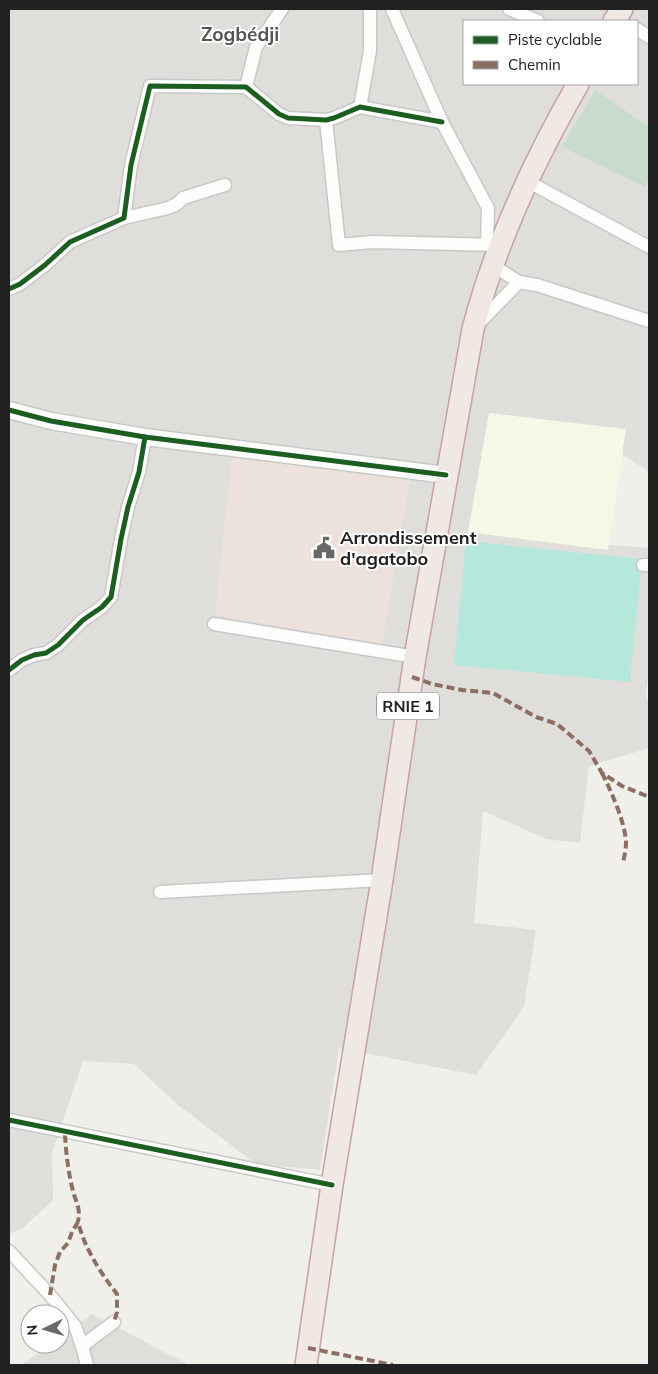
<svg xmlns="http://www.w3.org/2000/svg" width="658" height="1374" font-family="Mulish,sans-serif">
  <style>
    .residential { fill: #dfdedb; fill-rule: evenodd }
    .commercial { fill: #ede1dc }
    .education { fill: #f6f8e7 }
    .cemetery { fill: #c9dbcc }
    .pitch { fill: #b5e8db }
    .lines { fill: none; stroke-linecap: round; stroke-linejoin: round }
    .minor-casing { stroke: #c8c8c6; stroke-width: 15 }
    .tertiary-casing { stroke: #c8c8c6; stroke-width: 19 }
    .trunk-casing { stroke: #c6a1a5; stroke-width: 24 }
    .minor { stroke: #fdfdfc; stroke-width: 12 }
    .tertiary { stroke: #fdfdfc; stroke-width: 16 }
    .trunk { stroke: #f0e8e3; stroke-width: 21 }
    .quiet { stroke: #8d6e63; stroke-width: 4; stroke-dasharray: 8 4; stroke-linecap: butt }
    .cycleway-casing { stroke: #fff; stroke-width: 8 }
    .cycleway { stroke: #1b5e20; stroke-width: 5 }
    .labels { text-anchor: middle; stroke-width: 4; stroke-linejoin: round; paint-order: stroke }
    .shield { fill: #fff; stroke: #646464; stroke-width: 1 }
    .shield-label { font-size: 16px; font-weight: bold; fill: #212121 }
    .poi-label { font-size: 18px; font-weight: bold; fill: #212121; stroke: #fff; text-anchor: start }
    .neighbourhood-label { font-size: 19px; font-weight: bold; fill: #545454; stroke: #fff }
  </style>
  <rect width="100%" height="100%" fill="#f0efea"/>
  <g class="residential">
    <path d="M9 9H649V472L601 440 599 544 649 548V669L646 693 649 709V748L589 766 580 843 546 839 483 811 474 923 536 930 524 1007 476 1075 339 1048 320 1170 256 1164 178 1105 134 1064 83 1061 52 1153 53 1200 23 1228 9 1234ZM464 21H637V84H464Z"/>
    <polygon points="92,1314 189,1365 21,1365 51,1344 60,1344 60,1337"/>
  </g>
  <polygon class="commercial" points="232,453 410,479 382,644 215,615"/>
  <polygon class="education" points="489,413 626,429 608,550 468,532"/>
  <polygon class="cemetery" points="595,90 649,127 649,178 645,187 562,147"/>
  <polygon class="pitch" points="466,541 642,559 630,682 454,665"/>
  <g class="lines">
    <g class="minor-casing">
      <g id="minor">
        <polyline points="392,9 442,122 488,208 487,244"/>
        <polyline points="509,9 538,21"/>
        <polyline points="637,29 649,37"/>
        <polyline points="246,87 256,47 282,9"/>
        <polyline points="360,107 370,51 370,9"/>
        <polyline points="326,120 339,245 372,242 499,245"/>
        <polyline points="527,181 649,247"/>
        <polyline points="124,218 168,208 177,204 183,198 225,185"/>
        <polyline points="492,265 519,282 537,285 649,321"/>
        <polyline points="9,289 20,284 45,265 70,242 124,218 131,165 150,86 246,87 279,114 288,118 326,120 334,118 360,107 442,122"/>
        <polyline points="477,325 519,282"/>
        <polyline points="643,565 649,565"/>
        <polyline points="214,624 415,657"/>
        <polyline points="9,670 22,660 34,655 46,653 58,645 83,620 102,607 111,597 121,539 128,507 139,472 145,437"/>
        <polyline points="160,892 382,880"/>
        <polyline points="9,1120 332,1185"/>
        <polyline points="9,1251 50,1295 75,1326 82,1346"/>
        <polyline points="87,1365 82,1346 114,1322"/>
      </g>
    </g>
    <g class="tertiary-casing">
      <polyline id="tertiary" points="9,410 51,421 145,437 446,475"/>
    </g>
    <g class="trunk-casing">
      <g id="trunk">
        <polyline points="614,21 622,9"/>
        <path d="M306 1365 332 1185 382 880 415 657 473 329C496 242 533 162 578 84"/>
      </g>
    </g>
    <use href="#minor" class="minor"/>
    <use href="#tertiary" class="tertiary"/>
    <use href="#trunk" class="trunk"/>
    <g class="quiet">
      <polyline points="412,677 432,684 462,690 493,693 536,717 557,724 589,751 602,773 622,786 649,797"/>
      <path d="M602 773C611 791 626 824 626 844 626 850 624 857 623 863"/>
      <path d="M65 1135C66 1152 68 1170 72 1187 75 1202 81 1205 78 1222"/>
      <path d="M50 1295 55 1265 60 1252 68 1243 72 1232 78 1222C85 1249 100 1272 117 1294V1312L114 1322"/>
      <polyline points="308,1348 393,1365"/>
    </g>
    <g class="cycleway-casing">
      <g id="cycleway">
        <polyline points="9,289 20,284 45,265 70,242 124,218 131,165 150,86 246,87 279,114 288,118 326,120 334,118 360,107 442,122"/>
        <polyline points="9,410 51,421 145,437 446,475"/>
        <polyline points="9,670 22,660 34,655 46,653 58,645 83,620 102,607 111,597 121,539 128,507 139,472 145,437"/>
        <polyline points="9,1120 332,1185"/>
      </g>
    </g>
    <use href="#cycleway" class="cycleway"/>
  </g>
  <defs>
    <g id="civic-bare" transform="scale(1.725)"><path d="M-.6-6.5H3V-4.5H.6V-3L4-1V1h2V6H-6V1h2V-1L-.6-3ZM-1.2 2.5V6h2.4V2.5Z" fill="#696967" stroke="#fff" stroke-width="2.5" paint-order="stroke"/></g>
  </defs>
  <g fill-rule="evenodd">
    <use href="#civic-bare" x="324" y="548"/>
  </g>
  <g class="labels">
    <rect class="shield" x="377" y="692.5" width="62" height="27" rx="4"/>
    <g class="shield-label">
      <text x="408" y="712">RNIE 1</text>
    </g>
    <g class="poi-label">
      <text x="340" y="544">Arrondissement<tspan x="340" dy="21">d'agatobo</tspan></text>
    </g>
    <g class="neighbourhood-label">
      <text x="240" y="41">Zogbédji</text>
    </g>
  </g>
  <rect width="658" height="1374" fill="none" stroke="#212121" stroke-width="20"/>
  <rect x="463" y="20" width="175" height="65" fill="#ffffff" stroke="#a6a6a6"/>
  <rect x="473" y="36" width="25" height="8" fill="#1b5e20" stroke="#a6a6a6"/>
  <text x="508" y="45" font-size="15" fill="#212121">Piste cyclable</text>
  <rect x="473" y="61" width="25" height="8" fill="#8d6e63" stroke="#a6a6a6"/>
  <text x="508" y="70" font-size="15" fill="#212121">Chemin</text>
  <g transform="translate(45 1329) rotate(265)"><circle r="24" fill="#ffffff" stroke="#a6a6a6"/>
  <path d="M0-4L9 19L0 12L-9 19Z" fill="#696967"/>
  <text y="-8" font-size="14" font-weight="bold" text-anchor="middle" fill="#212121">N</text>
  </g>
</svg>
